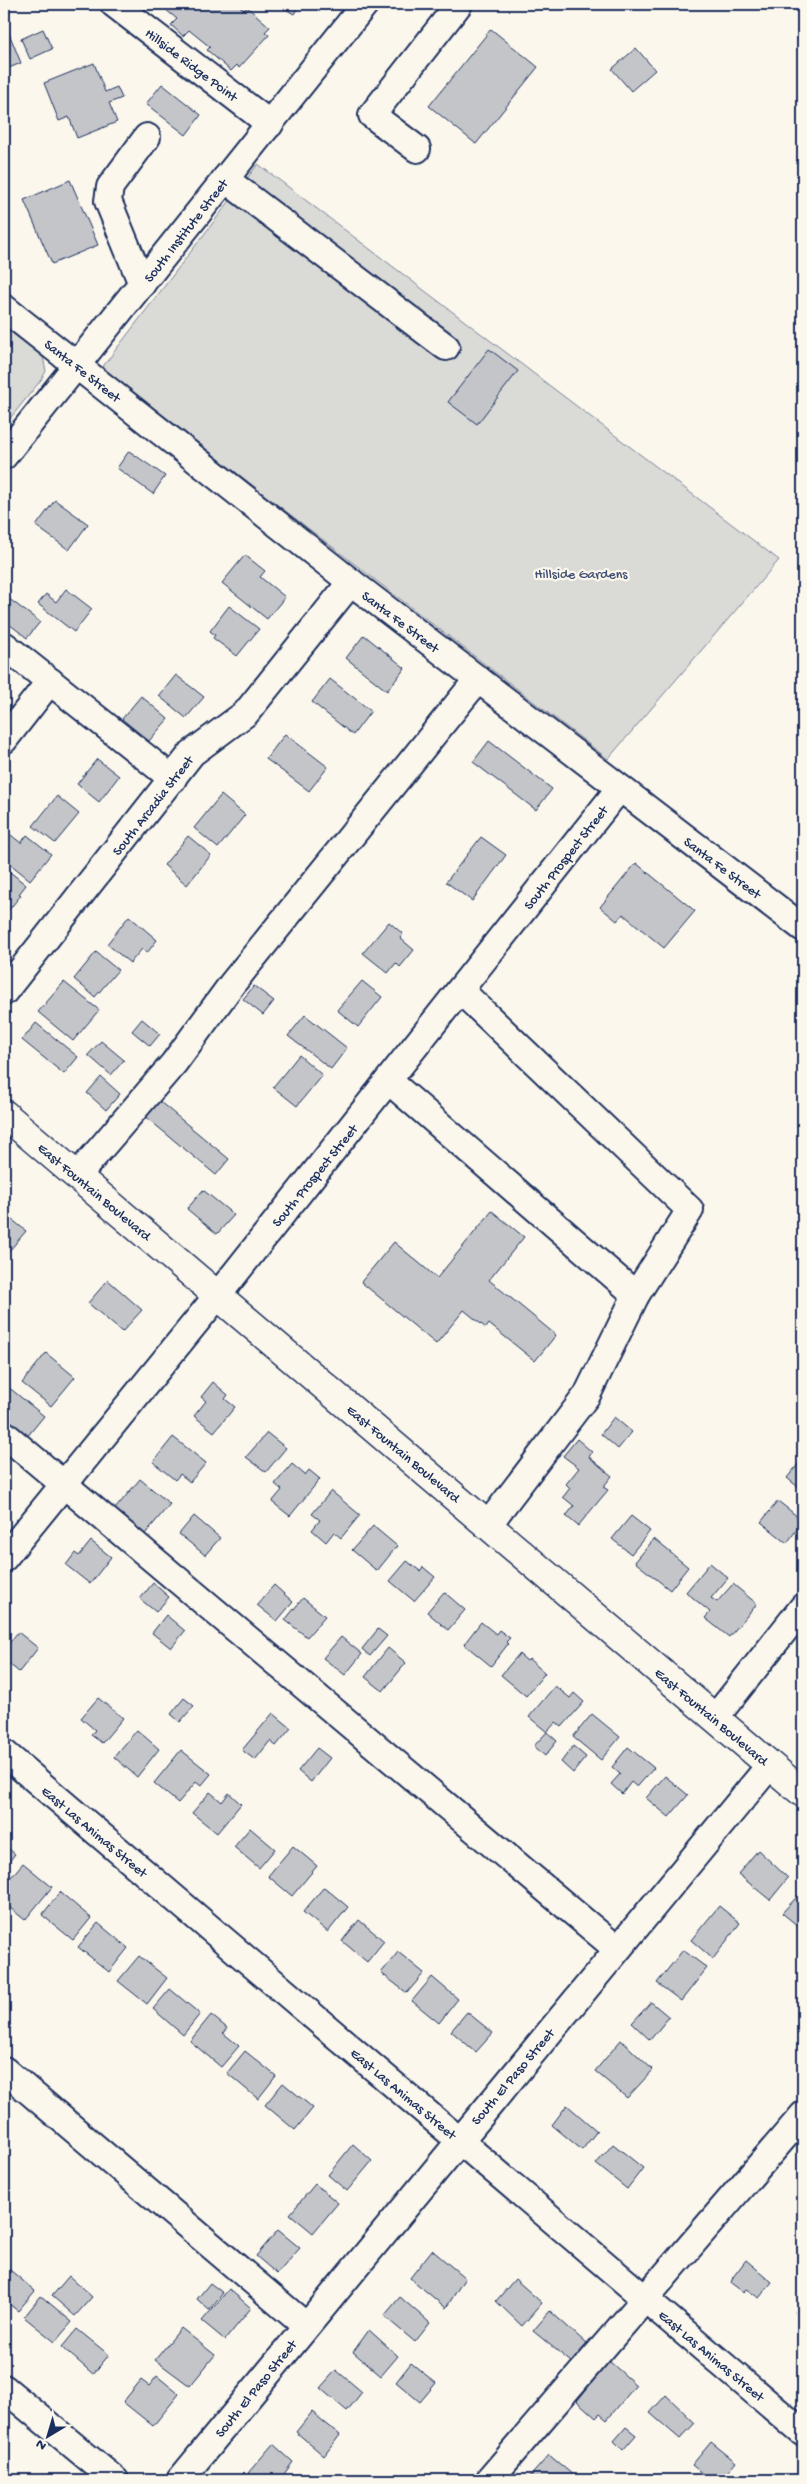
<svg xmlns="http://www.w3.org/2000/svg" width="807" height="2484" font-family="'Gochi Hand',sans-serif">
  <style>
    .green { fill: #dadad7; stroke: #7a849a }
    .building { fill: #c3c5c9; stroke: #1b2f5e }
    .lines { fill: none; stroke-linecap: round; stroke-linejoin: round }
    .minor-casing { stroke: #1b2f5e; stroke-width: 30 }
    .major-casing { stroke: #1b2f5e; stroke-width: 31 }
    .minor { stroke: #fbf7ec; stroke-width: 26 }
    .major { stroke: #fbf7ec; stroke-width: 28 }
    .labels { text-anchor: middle; stroke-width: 4.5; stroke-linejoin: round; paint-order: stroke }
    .street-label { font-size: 14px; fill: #1b2f5e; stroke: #fbf7ec }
    .park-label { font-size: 14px; fill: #415176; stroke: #fbf7ec }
  </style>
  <rect width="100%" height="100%" fill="#fbf7ec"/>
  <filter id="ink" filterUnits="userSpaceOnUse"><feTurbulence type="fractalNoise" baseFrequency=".02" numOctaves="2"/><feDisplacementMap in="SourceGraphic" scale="10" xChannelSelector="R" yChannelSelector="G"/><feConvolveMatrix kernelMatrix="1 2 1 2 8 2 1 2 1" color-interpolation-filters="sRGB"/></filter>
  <g filter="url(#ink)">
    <g class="green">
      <polygon points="258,164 779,560 608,759 101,369"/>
      <polygon points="4,327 43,357 46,371 41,380 4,426"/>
    </g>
    <g class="building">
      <polygon points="159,4 237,4 244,10 247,7 270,27 265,32 269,35 239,68 237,65 231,71 207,50 210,47 189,30 183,36 171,25 177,19"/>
      <polygon points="277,4 300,4 294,14"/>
      <polygon points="4,21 21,63 4,70"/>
      <polygon points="43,29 52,49 30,59 21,39"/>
      <polygon points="491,29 538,67 476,144 429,106"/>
      <polygon points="636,48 655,70 631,91 612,69"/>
      <polygon points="94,63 105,92 117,87 122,98 109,103 117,122 77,138 69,117 59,121 44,83"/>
      <polygon points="162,84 201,115 186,135 146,104"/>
      <polygon points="70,180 98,245 52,264 24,200"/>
      <polygon points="489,349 518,371 477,424 448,402"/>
      <polygon points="129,451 165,476 153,494 117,468"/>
      <polygon points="55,500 88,524 69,550 36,526"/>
      <polygon points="245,555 265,571 260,577 285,597 267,619 222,583"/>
      <polygon points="66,589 92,609 74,632 38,604 46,594 56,602"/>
      <polygon points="4,595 40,622 27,638 9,624 4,631"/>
      <polygon points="229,606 259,629 237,656 213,638 215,635 210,631"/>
      <polygon points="364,635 405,668 387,691 346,658"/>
      <polygon points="176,675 204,697 186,718 159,696"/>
      <polygon points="330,679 371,711 353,735 312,702"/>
      <polygon points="141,696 168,719 149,741 122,719"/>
      <polygon points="285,734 328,767 309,791 266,759"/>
      <polygon points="489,741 552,789 536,810 473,762"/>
      <polygon points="97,759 119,776 99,802 77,784"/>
      <polygon points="221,795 245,815 218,848 194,828"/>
      <polygon points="57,796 79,814 55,843 33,826"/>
      <polygon points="7,832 21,843 27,835 51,854 30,880 4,859 4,836"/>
      <polygon points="188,836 211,855 187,885 164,865"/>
      <polygon points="481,837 506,855 472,901 446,882"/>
      <polygon points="636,863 695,911 664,948 623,914 617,921 600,907"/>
      <polygon points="4,867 26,885 19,894 21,895 4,916"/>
      <polygon points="129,916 157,940 147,953 142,949 130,963 107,944"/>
      <polygon points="389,922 403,934 400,938 414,950 400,967 396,963 388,973 363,953"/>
      <polygon points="96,952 118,970 95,997 74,979"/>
      <polygon points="362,981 382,997 358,1027 337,1010"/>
      <polygon points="64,982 99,1010 73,1041 38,1012"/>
      <polygon points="254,986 274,1001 263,1015 243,999"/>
      <polygon points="305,1015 347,1048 331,1069 288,1036"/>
      <polygon points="142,1019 160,1034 150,1046 132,1031"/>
      <polygon points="36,1023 78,1057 64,1074 22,1040"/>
      <polygon points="101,1041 124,1060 111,1075 88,1055"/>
      <polygon points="299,1055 322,1075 297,1106 273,1087"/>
      <polygon points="101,1077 120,1094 106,1110 87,1093"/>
      <polygon points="154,1097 229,1159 216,1175 141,1113"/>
      <polygon points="203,1190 234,1215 217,1234 187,1209"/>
      <polygon points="492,1211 524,1237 489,1280 556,1335 535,1361 489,1324 486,1328 464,1310 436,1344 361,1282 394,1242 437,1278"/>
      <polygon points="4,1213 26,1231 5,1256 4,1255"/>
      <polygon points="108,1280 142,1310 122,1332 88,1303"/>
      <polygon points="46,1353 75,1377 51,1406 22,1383"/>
      <polygon points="213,1382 228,1395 225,1399 235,1407 214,1432 194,1416 206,1401 201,1397"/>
      <polygon points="7,1386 44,1416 26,1438 4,1419 4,1390"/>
      <polygon points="614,1417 632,1432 618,1449 601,1434"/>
      <polygon points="267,1433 286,1448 266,1472 246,1457"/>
      <polygon points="173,1437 206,1463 190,1482 180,1474 175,1480 153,1462"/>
      <polygon points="577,1439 592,1452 589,1457 612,1476 603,1487 608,1490 578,1526 566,1516 574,1506 563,1497 570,1488 566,1484 579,1468 563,1456"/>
      <polygon points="803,1458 803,1491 787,1478"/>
      <polygon points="292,1464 305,1475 309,1470 320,1479 290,1516 272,1502 282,1490 275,1484"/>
      <polygon points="140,1479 170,1504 145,1534 115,1509"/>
      <polygon points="331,1491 360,1515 341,1538 334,1532 326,1542 312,1530 320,1520 312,1514"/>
      <polygon points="778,1501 803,1521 787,1543 761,1522"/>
      <polygon points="194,1516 220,1538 205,1555 179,1534"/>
      <polygon points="631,1516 650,1531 631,1554 612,1539"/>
      <polygon points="373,1526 397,1546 377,1571 352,1550"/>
      <polygon points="654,1539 688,1567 670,1590 635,1562"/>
      <polygon points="91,1541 111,1557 90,1584 66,1565 75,1553 79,1556"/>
      <polygon points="407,1561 420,1571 423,1567 435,1577 414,1601 390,1581"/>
      <polygon points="710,1563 728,1578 711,1598 717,1602 733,1584 757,1604 729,1637 705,1618 710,1612 686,1592"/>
      <polygon points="153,1583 169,1597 156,1612 140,1599"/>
      <polygon points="274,1585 293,1602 277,1621 257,1605"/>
      <polygon points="444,1592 465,1610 448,1630 427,1612"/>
      <polygon points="303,1598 325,1616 307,1637 285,1620"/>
      <polygon points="166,1615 185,1631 171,1648 152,1633"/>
      <polygon points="481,1622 496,1634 499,1630 510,1638 506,1642 508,1644 491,1666 464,1644"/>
      <polygon points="378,1629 387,1636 370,1656 362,1649"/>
      <polygon points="18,1632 38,1648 19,1672 4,1660 4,1644 7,1646"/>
      <polygon points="341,1637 362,1654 345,1675 323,1658"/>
      <polygon points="388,1648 406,1663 383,1691 365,1677"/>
      <polygon points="519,1654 527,1661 529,1659 545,1673 526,1696 501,1675"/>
      <polygon points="555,1686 570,1698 574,1693 584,1702 562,1727 556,1722 547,1732 529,1717"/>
      <polygon points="98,1698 123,1718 102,1743 91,1735 95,1730 81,1718"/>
      <polygon points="184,1698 194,1706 180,1722 171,1714"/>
      <polygon points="273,1713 291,1728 276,1746 270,1741 255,1760 242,1750"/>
      <polygon points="592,1714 620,1737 601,1760 573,1737"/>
      <polygon points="137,1730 159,1749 137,1777 114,1757"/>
      <polygon points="547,1732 557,1741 545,1756 534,1746"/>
      <polygon points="573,1746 586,1757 573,1773 561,1762"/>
      <polygon points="628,1747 654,1768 637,1787 631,1782 622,1794 611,1784 620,1774 612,1767"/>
      <polygon points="317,1748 330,1758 311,1782 298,1771"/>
      <polygon points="181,1750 211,1774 201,1786 196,1782 178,1803 154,1783"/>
      <polygon points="665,1776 688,1795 669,1817 646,1798"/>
      <polygon points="210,1792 222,1802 229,1793 241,1804 217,1833 192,1813"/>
      <polygon points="250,1828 275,1849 259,1868 234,1847"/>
      <polygon points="4,1845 15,1854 4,1868"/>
      <polygon points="293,1846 317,1866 292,1896 268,1876"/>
      <polygon points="758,1850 788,1878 770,1900 738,1874"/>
      <polygon points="23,1863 52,1887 25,1920 4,1903 4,1885"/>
      <polygon points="324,1887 348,1907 328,1932 303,1912"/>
      <polygon points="803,1890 803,1930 782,1913"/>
      <polygon points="60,1892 91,1918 73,1940 42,1915"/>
      <polygon points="719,1906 740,1923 713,1959 691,1940"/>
      <polygon points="359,1920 384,1941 367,1962 342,1941"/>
      <polygon points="98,1923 128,1948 109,1972 78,1947"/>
      <polygon points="683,1950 707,1968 681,2001 657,1983"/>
      <polygon points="398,1952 424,1973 407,1993 381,1973"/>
      <polygon points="139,1956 167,1978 147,2004 118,1981"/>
      <polygon points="432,1977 458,1999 439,2023 412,2001"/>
      <polygon points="170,1989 200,2014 183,2035 153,2009"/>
      <polygon points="651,2002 669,2017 650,2040 632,2023"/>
      <polygon points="467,2012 493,2033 476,2052 451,2031"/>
      <polygon points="211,2015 227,2028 223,2033 239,2046 221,2067 190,2041"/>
      <polygon points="621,2040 653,2070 627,2098 595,2071"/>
      <polygon points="245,2051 276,2076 258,2099 227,2073"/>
      <polygon points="283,2083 313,2108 295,2130 265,2105"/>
      <polygon points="567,2105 597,2131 582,2150 552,2125"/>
      <polygon points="353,2144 372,2161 347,2191 328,2175"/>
      <polygon points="613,2144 643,2168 627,2189 596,2164"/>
      <polygon points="315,2184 338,2203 313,2233 290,2214"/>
      <polygon points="278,2230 300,2248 277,2274 256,2256"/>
      <polygon points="432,2250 465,2278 446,2308 410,2278"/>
      <polygon points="746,2260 772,2282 759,2298 746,2289 743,2292 731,2283 733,2277"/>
      <polygon points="4,2265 35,2291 18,2311 4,2300"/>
      <polygon points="69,2276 92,2297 75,2316 52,2296"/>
      <polygon points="515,2279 542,2303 522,2326 496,2301"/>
      <polygon points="210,2283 223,2293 209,2310 197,2299"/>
      <polygon points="229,2289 251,2308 225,2340 202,2321"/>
      <polygon points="41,2296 72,2322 55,2342 24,2317"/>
      <polygon points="400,2297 430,2323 415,2342 384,2316"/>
      <polygon points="803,2303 803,2319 795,2312"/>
      <polygon points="550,2311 587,2344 571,2362 533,2331"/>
      <polygon points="181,2328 215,2355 190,2386 155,2360"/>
      <polygon points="77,2329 109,2355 93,2374 62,2347"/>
      <polygon points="369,2330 398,2356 381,2376 353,2352"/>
      <polygon points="609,2361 636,2385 607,2420 600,2414 596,2418 577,2401"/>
      <polygon points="411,2363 436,2383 420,2402 396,2382"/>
      <polygon points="336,2370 362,2392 347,2411 320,2388"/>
      <polygon points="157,2376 179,2394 153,2426 123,2402 141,2380 149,2386"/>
      <polygon points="666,2395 695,2423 680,2439 650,2413"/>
      <polygon points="312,2412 340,2435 324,2456 296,2432"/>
      <polygon points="626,2427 636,2435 623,2450 614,2441"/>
      <polygon points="711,2442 736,2462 721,2480 710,2480 692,2465"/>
      <polygon points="273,2444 293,2462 284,2474 293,2480 257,2480 248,2473"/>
      <polygon points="549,2455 579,2480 527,2480"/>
    </g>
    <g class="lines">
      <g class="minor-casing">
        <g id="minor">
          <polyline points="114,4 270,124"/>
          <polyline points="417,149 372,115 459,4"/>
          <polyline points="225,179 446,347"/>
          <polyline points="142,284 108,201 110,187 147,137"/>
          <polyline points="4,308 351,582 803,928"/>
          <polyline points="4,456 365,4"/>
          <polyline points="4,645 173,779"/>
          <polyline points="4,740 50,681"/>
          <polyline points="460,990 690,1210 636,1295 587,1395 488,1525"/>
          <polyline points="4,992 192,753 246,713 351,582"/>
          <polyline points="389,1081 636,1295"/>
          <polyline points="77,1176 174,1063 232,984 478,679"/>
          <polyline points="4,1434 617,1949"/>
          <polyline points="4,1558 218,1295 619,789"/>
          <polyline points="715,1718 803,1607"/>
          <polyline points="4,1753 803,2433"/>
          <polyline points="4,2070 306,2326"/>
          <polyline points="4,2388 115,2480"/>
          <polyline points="180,2480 770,1765"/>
          <polyline points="489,2480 803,2115"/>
        </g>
      </g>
      <g class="major-casing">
        <polyline id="major" points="4,1114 803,1793"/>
      </g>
      <use href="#minor" class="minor"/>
      <use href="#major" class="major"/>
    </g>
  </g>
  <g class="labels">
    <g class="street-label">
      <text transform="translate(192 64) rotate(37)" y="5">Hillside Ridge Point</text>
      <text transform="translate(185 230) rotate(-52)" y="5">South Institute Street</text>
      <text transform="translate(83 370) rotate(38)" y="5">Santa Fe Street</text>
      <text transform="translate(401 621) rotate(37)" y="5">Santa Fe Street</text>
      <text transform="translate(152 805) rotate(-52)" y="5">South Arcadia Street</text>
      <text transform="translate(565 857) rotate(-52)" y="5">South Prospect Street</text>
      <text transform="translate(723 867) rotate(37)" y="5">Santa Fe Street</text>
      <text transform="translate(314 1175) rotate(-51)" y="5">South Prospect Street</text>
      <text transform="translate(95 1191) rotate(40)" y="5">East Fountain Boulevard</text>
      <text transform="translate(404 1453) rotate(40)" y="5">East Fountain Boulevard</text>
      <text transform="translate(712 1716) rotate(40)" y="5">East Fountain Boulevard</text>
      <text transform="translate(95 1831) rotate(40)" y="5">East Las Animas Street</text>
      <text transform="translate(512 2076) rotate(-50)" y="5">South El Paso Street</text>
      <text transform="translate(404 2093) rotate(40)" y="5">East Las Animas Street</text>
      <text transform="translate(712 2355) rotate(40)" y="5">East Las Animas Street</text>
      <text transform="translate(255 2388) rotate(-51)" y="5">South El Paso Street</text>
    </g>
    <g class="park-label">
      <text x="581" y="578">Hillside Gardens</text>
    </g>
  </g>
  <rect width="807" height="2484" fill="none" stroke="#fbf7ec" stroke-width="20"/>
  <rect x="10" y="10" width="787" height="2464" fill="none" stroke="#1b2f5e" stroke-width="2" filter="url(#ink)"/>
  <g transform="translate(48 2436) rotate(218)" stroke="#fbf7ec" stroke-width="4" paint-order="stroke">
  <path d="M0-4L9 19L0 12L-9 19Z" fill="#1b2f5e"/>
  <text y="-8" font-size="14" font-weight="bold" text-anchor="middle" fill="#1b2f5e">N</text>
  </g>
</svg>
